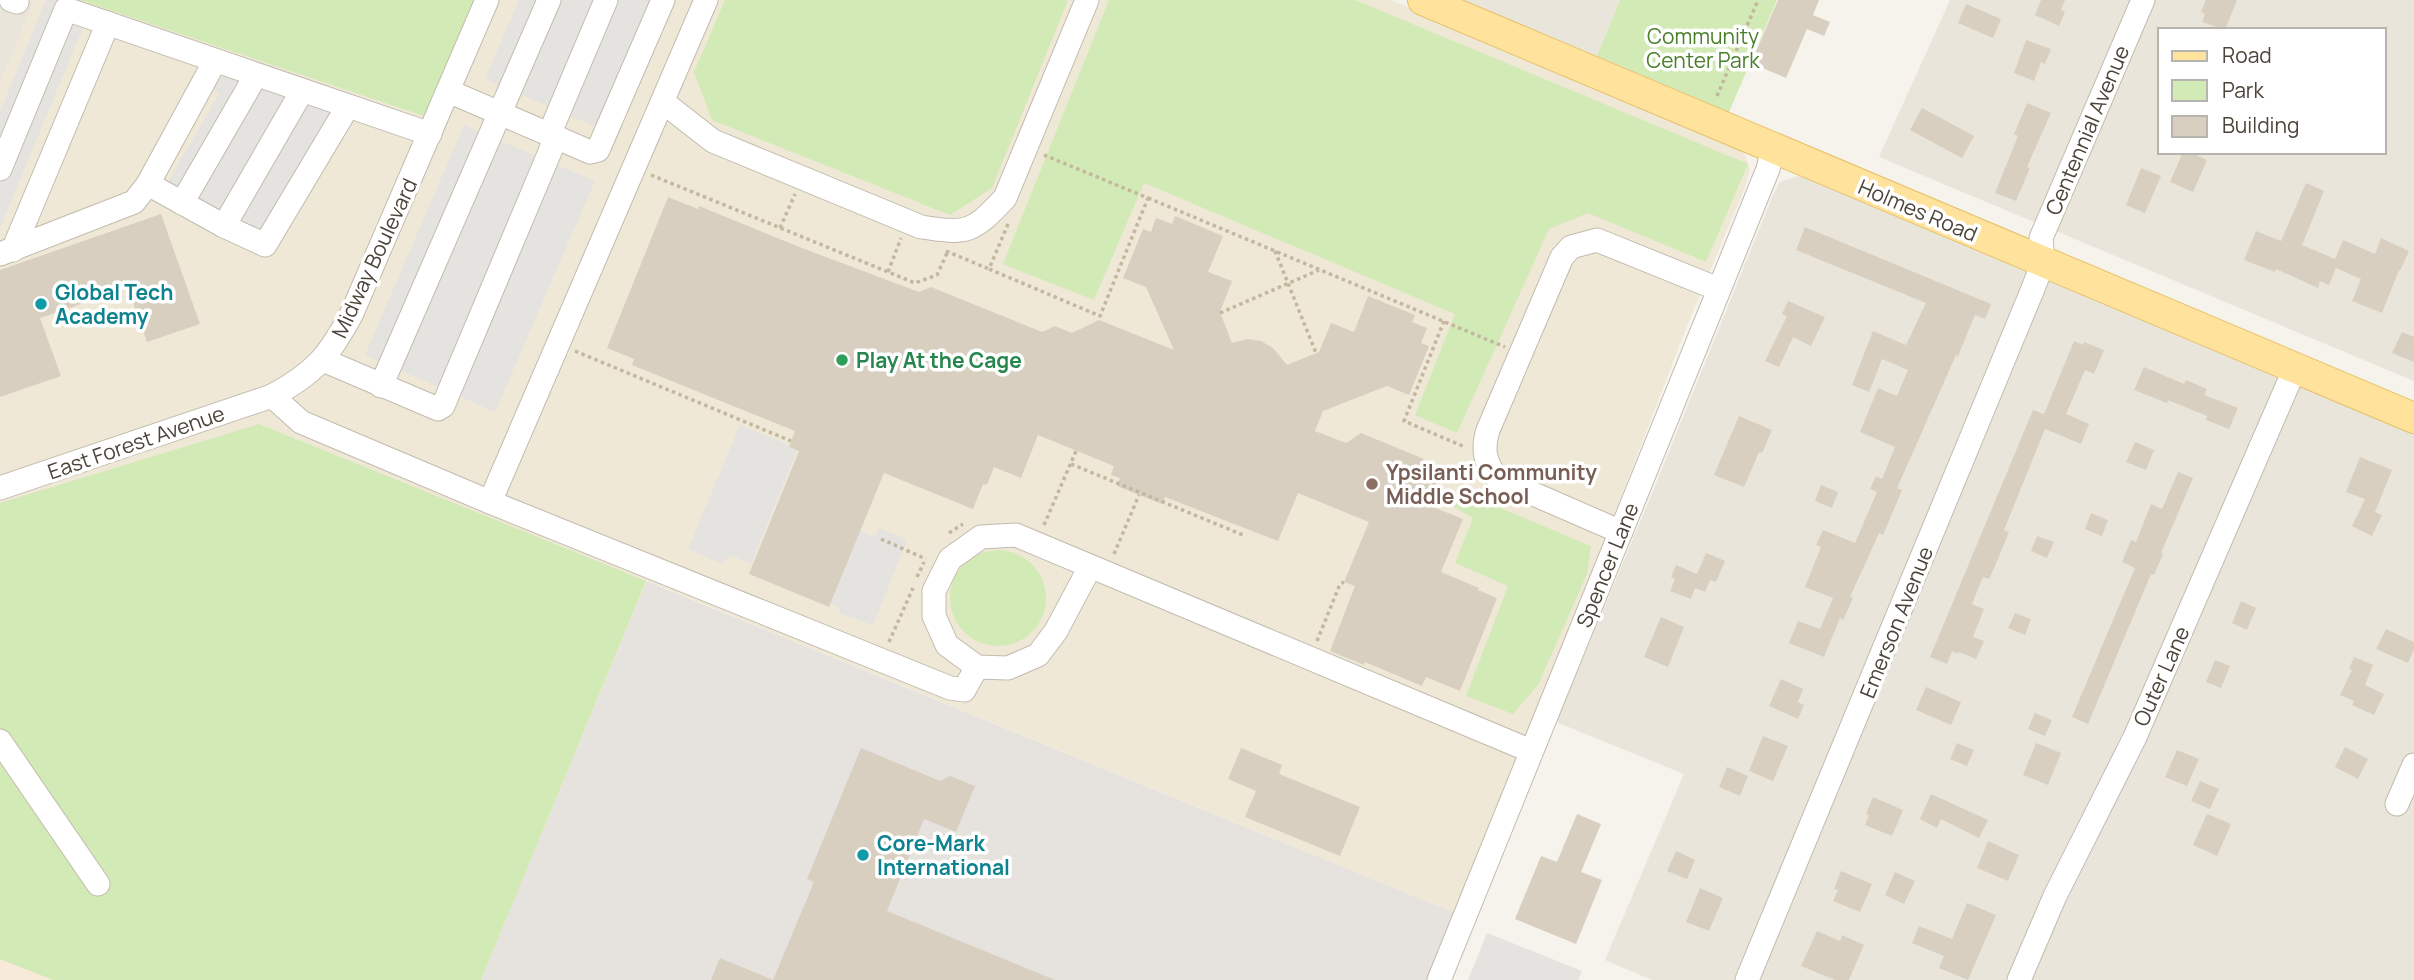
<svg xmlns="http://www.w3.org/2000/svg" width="2414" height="980" font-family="Manrope,sans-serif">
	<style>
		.residential { fill: #eae5da; fill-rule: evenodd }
		.commercial { fill: #f7ead8 }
		.industrial { fill: #e6e2dd }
		.education { fill: #efe8d6 }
		.green { fill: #d2eab5 }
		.parking { fill: #e5e3e0 }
		.building { fill: #d8cfc1 }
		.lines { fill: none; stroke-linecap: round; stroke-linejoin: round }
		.minor-casing { stroke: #c2bbae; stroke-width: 25 }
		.major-casing { stroke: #e6c16a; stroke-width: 32 }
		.path { stroke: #c4b79f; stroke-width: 3.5; stroke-dasharray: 3.5 3.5; stroke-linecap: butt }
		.minor { stroke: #fff; stroke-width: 23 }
		.major { stroke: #ffe39c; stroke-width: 30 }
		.culture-dot { fill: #0f9aa8; stroke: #fff; stroke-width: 2.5 }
		.leisure-dot { fill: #2e9e5b; stroke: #fff; stroke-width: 2.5 }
		.education-dot { fill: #8d6e63; stroke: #fff; stroke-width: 2.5 }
		.labels { text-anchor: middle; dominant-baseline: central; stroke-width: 7; stroke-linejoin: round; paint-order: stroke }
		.park-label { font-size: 21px; fill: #4a7f2a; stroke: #fff }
		.street-label { font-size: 21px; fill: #4b4439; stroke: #fff }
		.culture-label { font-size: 21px; font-weight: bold; fill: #0d838f; stroke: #fff; text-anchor: start }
		.leisure-label { font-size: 21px; font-weight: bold; fill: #27864d; stroke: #fff; text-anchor: start }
		.education-label { font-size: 21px; font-weight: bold; fill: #785e54; stroke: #fff; text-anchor: start }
	</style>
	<rect width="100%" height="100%" fill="#f6f3ec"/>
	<!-- residential -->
	<g class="residential">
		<path d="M0 0H35L0 85Z"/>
		<path d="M1462 0H1620L1597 56Z"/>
		<path d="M1950 0H2414V381L1879 157ZM2160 30H2384V152H2160Z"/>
		<path d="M1798 176 1809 178 2414 432V980H1652L1605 960 1684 774 1556 722 1651 496 1773 195 1780 182Z"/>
	</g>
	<!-- commercial -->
	<path class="commercial" d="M0 959 53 980H0Z"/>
	<!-- industrial -->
	<path class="industrial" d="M646 581 1455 913 1427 980H481Z"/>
	<!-- education -->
	<g class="education">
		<path d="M35 0H478L344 307 322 345 301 367 280 381 0 476V85Z"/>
		<path d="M497 0H1391L1714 136 1737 146 1744 153 1750 169 1746 185 1687 326 1599 554 1579 615 1455 913 647 581 481 980H53L0 959V499L135 456 270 408 339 355 355 331 367 308Z"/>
	</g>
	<!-- green -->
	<g class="green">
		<path d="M80 0H478L427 117Z"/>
		<path d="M725 0H1068L992 188 950 215 712 120 694 72Z"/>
		<path d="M1109 0H1355L1748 164 1706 262 1588 213 1549 229 1457 433 1415 415 1455 314 1144 183 1094 300 1003 264Z"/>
		<path d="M1620 0H1777L1729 112 1597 56Z"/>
		<path d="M259 424 646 581 481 980H53L0 959V503Z"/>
		<path d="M1464 493 1591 546 1587 574 1538 685 1513 714 1466 696 1508 586 1455 563 1473 518 1454 507Z"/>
		<circle cx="998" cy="598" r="48"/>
	</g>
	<!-- parking -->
	<g class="parking">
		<path d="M46 0H63L90 10 0 228V112Z"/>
		<path d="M519 0H672L615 135 485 79Z"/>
		<path d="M214 72 335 111 261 236 165 187 219 94 207 85Z"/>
		<path d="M464 125 499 141 428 309 501 141 595 181 495 412 365 355Z"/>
		<path d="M740 425 789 445 788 447 797 451 751 564 733 556 728 557 722 564 688 549Z"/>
		<path d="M879 528 907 540 873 625 839 613 840 608 830 604 860 531 875 537Z"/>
		<path d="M1487 933 1582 971 1578 980H1468Z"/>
	</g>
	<!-- building -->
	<g class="building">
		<path d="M1778 0H1819L1813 15 1830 22 1824 36 1807 29 1786 78 1751 63Z"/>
		<path d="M2041 0H2065L2061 10 2065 12 2059 26 2035 15Z"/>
		<path d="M2206 0H2237L2225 30 2202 22 2205 14 2201 12Z"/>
		<path d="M1966 4 2001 19 1993 38 1958 23Z"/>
		<path d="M2026 40 2051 49 2045 64 2041 62 2034 81 2014 73Z"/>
		<path d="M2027 103 2051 113 2027 167 2030 168 2016 201 1995 193 2018 136 2014 134Z"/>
		<path d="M1922 108 1974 136 1962 158 1910 130Z"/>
		<path d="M2183 152H2189L2207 160 2193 192 2170 182Z"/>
		<path d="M2141 168 2161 176 2145 213 2126 205Z"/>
		<path d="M2306 183 2324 191 2302 245 2335 259 2343 240 2375 254 2381 238 2409 251 2400 271 2399 270 2382 313 2352 301 2361 279 2336 268 2329 285 2320 281 2318 288 2276 269 2275 272 2244 260 2256 231 2281 241Z"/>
		<path d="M668 197 698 209 699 206 802 248 919 292 931 287 1042 332 1055 326 1072 333 1099 320 1174 350 1146 287 1123 278 1143 229 1151 232 1156 218 1172 224 1175 216 1223 236 1208 272 1232 281 1220 312 1232 343 1248 339 1261 341 1273 348 1287 365 1319 352 1331 323 1354 332 1368 296 1415 315 1412 322 1427 328 1421 343 1429 346 1409 395 1387 386 1323 411 1315 431 1346 443 1361 433 1424 459 1420 470 1429 479 1433 488V507L1463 519 1441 572 1479 588 1478 590 1497 598 1460 691 1426 677 1422 686 1365 662 1364 665 1330 651 1355 586 1344 582 1369 522 1298 493 1278 541 1165 497 1162 504 1117 486 1120 478 1111 475 1114 466 1038 435 1021 478 994 467 987 485 983 484 973 509 884 473 829 607 749 574 799 451 789 447 795 431 632 365 634 359 607 348Z"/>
		<path d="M161 214 200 324 147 342 128 288 40 318 61 376 0 397V270Z"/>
		<path d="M1805 227 1991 304 1985 319 1975 315 1958 356 1956 355 1897 488 1902 490 1883 535 1879 533 1850 597 1853 598 1843 620 1840 618 1824 657 1789 643 1798 621 1820 629 1833 598 1805 587 1821 547 1816 545 1823 530 1855 543 1877 492 1870 489 1876 476 1882 479 1895 447 1860 432 1878 388 1897 396 1908 370 1882 359 1869 392 1852 385 1873 331 1906 345 1926 303 1796 250Z"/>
		<path d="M1788 301 1825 317 1811 346 1793 337 1779 367 1765 361 1787 316 1782 314Z"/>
		<path d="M2402 332 2414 337V362L2392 353Z"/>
		<path d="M2074 341 2083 345 2084 342 2104 350 2094 374 2085 370 2066 414 2089 424 2081 444 2045 429 2004 530 2009 532 1998 559 1989 579 1983 577 1972 604 1984 609 1973 637 1984 641 1976 659 1959 652 1958 654 1952 651 1947 664 1930 657 2033 410 2044 414Z"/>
		<path d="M2144 367 2184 384 2186 380 2207 389 2204 395 2238 408 2229 429 2206 420 2207 416 2168 400 2167 403 2134 390Z"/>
		<path d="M1739 416 1772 430 1762 453 1759 452 1744 487 1714 475Z"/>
		<path d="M2135 442 2154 450 2146 470 2126 462Z"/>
		<path d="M2360 457 2392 470 2375 512 2382 515 2372 536 2352 526 2365 499 2346 492Z"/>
		<path d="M2178 472 2193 478 2161 553 2163 554 2154 575 2151 574 2088 724 2072 717 2135 568 2122 562 2131 540 2136 542 2151 504 2162 509Z"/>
		<path d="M1821 485 1838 492 1832 508 1815 501Z"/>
		<path d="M2091 513 2108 520 2102 536 2085 529Z"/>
		<path d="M2037 536 2054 542 2047 558 2031 551Z"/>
		<path d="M1706 553 1725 561 1716 582 1710 580 1705 592 1695 588 1691 599 1670 591 1675 579 1671 577 1676 565 1697 574Z"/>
		<path d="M2241 601 2256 608 2247 630 2232 623Z"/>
		<path d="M2015 613 2031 619 2025 635 2008 628Z"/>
		<path d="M1661 617 1684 627 1668 667 1644 657Z"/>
		<path d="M2386 629 2414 642V650L2408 663 2376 649Z"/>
		<path d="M2354 657 2373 665 2365 685 2384 694 2374 715 2352 705 2354 701 2340 695 2352 670 2349 669Z"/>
		<path d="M2215 660 2230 666 2221 688 2206 682Z"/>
		<path d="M1781 679 1803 689 1798 702 1804 705 1798 719 1769 706Z"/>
		<path d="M1926 687 1961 702 1951 725 1916 710Z"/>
		<path d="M2035 713 2052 720 2045 736 2028 729Z"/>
		<path d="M1763 736 1788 746 1773 781 1749 771Z"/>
		<path d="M1957 743 1974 750 1967 766 1950 759Z"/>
		<path d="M2036 743 2061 753 2048 785 2023 775Z"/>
		<path d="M2345 747 2368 759 2358 779 2335 767Z"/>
		<path d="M861 748 940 781 950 776 975 786 956 832 924 819 887 911 1055 980H773L814 882 807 879Z"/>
		<path d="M1241 748 1282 765 1279 774 1360 807 1340 856 1245 817 1256 791 1228 779Z"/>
		<path d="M2177 750 2199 759 2187 786 2165 777Z"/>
		<path d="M1727 767 1748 776 1740 796 1719 787Z"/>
		<path d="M2200 781 2219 789 2210 809 2191 801Z"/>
		<path d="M1931 794 1988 820 1979 838 1941 819 1937 828 1920 819Z"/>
		<path d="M1873 797 1903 810 1892 836 1865 825 1869 815 1866 814Z"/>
		<path d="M1577 814 1601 824 1581 872 1602 880 1576 944 1515 919 1541 856 1557 862Z"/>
		<path d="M2207 814 2231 824 2217 856 2193 845Z"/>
		<path d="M1988 841 2019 855 2008 881 1977 868Z"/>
		<path d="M1676 851 1695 860 1687 879 1667 871Z"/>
		<path d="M1841 871 1872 884 1860 912 1833 901 1838 890 1834 889Z"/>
		<path d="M1895 872 1915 881 1904 904 1885 895Z"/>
		<path d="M1700 888 1723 898 1709 931 1686 922Z"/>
		<path d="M1967 903 1996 915 1968 980 1939 968 1944 956 1912 943 1919 926 1952 939Z"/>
		<path d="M1817 931 1840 941 1842 935 1864 945 1849 980H1835L1801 966Z"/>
		<path d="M720 958 773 980H711Z"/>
	</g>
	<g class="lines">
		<defs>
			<g id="minor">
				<path d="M11 0 17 2"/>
				<path d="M448 91 560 139"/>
				<path d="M663 102 713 141 921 227C968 234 972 233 1005 198L1087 0"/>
				<path d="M549 135 606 0"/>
				<path d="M0 169 66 9 430 134"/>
				<path d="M148 184 224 226 265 245 348 106"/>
				<path d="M182 203 256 75"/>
				<path d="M224 226 302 91"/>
				<path d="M13 250 108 23"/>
				<path d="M0 254 134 202 148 184 215 61"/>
				<path d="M323 360 438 409 443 406 554 142 560 139 590 152 598 150 663 0"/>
				<path d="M381 386 549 0"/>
				<path d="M272 396 301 422 490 502 950 688 964 690 977 667"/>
				<path d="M0 488 272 396C315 373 329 356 352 313L487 0"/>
				<path d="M490 502 706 0"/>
				<path d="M1621 532 1497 478C1485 463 1482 449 1488 430L1562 257 1571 247 1597 240 1718 289"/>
				<path d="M1090 567 1056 631 1038 655 1008 668 977 667 947 645 934 616V591L950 559 981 537 1016 535 1531 751"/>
				<path d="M0 741 98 884"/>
				<path d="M2397 804 2414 765"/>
				<path d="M1439 980 1768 169 1773 148"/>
				<path d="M1747 980 2032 291 2043 263 2041 238 2143 0"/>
				<path d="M2019 980 2055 896 2135 737 2295 368"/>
			</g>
			<path id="major" d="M1423 0 2414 418"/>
		</defs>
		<!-- minor casing -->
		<use href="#minor" class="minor-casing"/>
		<!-- major casing -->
		<use href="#major" class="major-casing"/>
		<!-- path -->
		<g class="path">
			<path d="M1717 96 1758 0"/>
			<path d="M651 175 915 283 937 275 948 251"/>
			<path d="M1148 198 1505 347"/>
			<path d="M1008 224 989 269 1100 316 1148 198 1044 155"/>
			<path d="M780 228 795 194"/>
			<path d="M946 251 989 269"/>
			<path d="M1275 251 1316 353"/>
			<path d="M888 272 901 238"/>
			<path d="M1220 313 1319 270"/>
			<path d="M1444 321 1404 421 1465 447"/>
			<path d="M575 351 791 441"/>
			<path d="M1071 464 1243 535"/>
			<path d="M1432 484 1467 463"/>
			<path d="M1044 525 1076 451"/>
			<path d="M949 533 963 524"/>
			<path d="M881 539 926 559"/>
			<path d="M1114 554 1139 495"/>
			<path d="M917 577 924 562"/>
			<path d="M1317 641 1340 584 1344 582"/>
			<path d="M889 642 913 588"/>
		</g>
		<!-- minor -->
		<use href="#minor" class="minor"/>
		<!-- major -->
		<use href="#major" class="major"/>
	</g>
	<!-- markers -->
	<g class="culture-dot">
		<circle cx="41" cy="304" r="7"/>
		<circle cx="863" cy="855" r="7"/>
	</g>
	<circle class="leisure-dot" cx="842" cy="360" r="7"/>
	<circle class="education-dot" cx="1372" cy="484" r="7"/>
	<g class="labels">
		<!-- park labels -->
		<g class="park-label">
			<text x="1703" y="36">Community<tspan x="1703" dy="24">Center Park</tspan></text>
		</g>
		<!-- street labels -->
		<g class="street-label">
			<text transform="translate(2087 130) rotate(-67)">Centennial Avenue</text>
			<text transform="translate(1918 210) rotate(23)">Holmes Road</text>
			<text transform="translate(374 258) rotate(-65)">Midway Boulevard</text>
			<text transform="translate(136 442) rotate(-19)">East Forest Avenue</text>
			<text transform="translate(1607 565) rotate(-68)">Spencer Lane</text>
			<text transform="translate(1896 622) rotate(-68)">Emerson Avenue</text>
			<text transform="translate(2161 676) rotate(-66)">Outer Lane</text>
		</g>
		<!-- culture labels -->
		<g class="culture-label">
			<text x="55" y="292">Global Tech<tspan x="55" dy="24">Academy</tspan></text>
			<text x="877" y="843">Core-Mark<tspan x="877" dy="24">International</tspan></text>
		</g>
		<!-- leisure labels -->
		<g class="leisure-label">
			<text x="856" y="360">Play At the Cage</text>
		</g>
		<!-- education labels -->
		<g class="education-label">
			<text x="1386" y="472">Ypsilanti Community<tspan x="1386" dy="24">Middle School</tspan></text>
		</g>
	</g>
	<!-- legend -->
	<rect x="2158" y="28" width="228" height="126" fill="#ffffff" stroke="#b7b4b0" stroke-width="2"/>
	<rect x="2172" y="51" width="35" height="10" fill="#ffe39c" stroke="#b7b4b0" stroke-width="2"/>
	<text x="2222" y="63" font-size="21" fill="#4b4439">Road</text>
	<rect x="2172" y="80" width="35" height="21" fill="#d2eab5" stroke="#b7b4b0" stroke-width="2"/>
	<text x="2222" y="98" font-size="21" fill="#4b4439">Park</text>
	<rect x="2172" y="116" width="35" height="21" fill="#d8cfc1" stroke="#b7b4b0" stroke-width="2"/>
	<text x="2222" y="133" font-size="21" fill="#4b4439">Building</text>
</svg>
